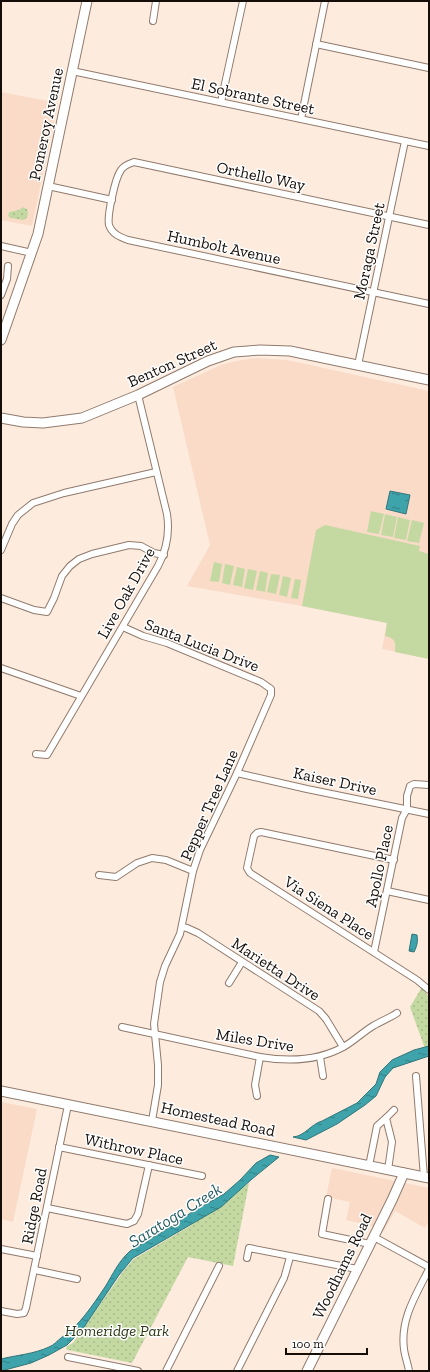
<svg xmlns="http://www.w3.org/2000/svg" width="430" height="1372" font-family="'Zilla Slab',serif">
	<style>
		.built { fill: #f9dbc7 }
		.grass { fill: #c4d9a2 }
		.park { fill: url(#park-dots) }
		.water { fill: url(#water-ripples); stroke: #32767a }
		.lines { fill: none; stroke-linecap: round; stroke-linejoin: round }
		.street-casing { stroke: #907b6d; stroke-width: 8 }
		.secondary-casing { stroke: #907b6d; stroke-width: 11 }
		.street { stroke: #fff; stroke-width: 6 }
		.secondary { stroke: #fff; stroke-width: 9 }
		.labels { text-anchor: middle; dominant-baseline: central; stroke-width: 3; stroke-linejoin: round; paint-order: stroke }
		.street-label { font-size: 16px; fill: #150d08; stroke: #fff }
		.park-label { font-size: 16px; font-style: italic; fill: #2d3815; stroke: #fff }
		.water-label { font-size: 17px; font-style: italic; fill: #255c61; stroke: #fff }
	</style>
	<defs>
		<pattern id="park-dots" width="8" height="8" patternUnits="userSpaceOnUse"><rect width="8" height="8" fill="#c4d9a2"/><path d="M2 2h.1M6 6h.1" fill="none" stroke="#a8b98a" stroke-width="1.8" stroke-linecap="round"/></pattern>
		<pattern id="water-ripples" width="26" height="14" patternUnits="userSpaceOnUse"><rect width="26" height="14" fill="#3ea3ab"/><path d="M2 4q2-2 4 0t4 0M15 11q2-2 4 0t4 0" fill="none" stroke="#338389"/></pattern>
	</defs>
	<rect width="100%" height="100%" fill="#fdebde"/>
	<!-- built -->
	<g class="built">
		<path d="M1 92 58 103 32 226 1 220Z"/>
		<path d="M255 358 287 360 429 391V659L382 649 387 623 302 606 187 586 210 545 173 387 221 365 236 361Z"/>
		<path d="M1 1102 37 1109 13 1222 1 1219Z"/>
		<path d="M332 1168 429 1188V1221L425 1228 395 1211 384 1231 377 1229 372 1226 346 1220 350 1202 326 1197Z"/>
	</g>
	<!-- grass -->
	<g class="grass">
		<path d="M371 511 384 514 379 534 367 532Z"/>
		<path d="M385 514 397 517 393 537 381 535Z"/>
		<path d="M398 517 410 520 406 540 394 538Z"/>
		<path d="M412 520 424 523 419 543 407 541Z"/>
		<path d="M325 525 420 546 419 551 429 554V659L395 652C396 642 395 638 385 636L387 623 302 606 316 530Z"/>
		<path d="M214 562 222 564 219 582 210 581Z"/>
		<path d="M225 564 234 566 230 585 222 583Z"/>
		<path d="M237 567 245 569 242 587 233 585Z"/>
		<path d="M248 569 257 571 253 590 244 588Z"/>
		<path d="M260 571 268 573 265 592 256 590Z"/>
		<path d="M271 574 280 575 276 594 267 592Z"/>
		<path d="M283 576 291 578 287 597 279 595Z"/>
		<path d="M295 579 301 580 298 599 291 598Z"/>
	</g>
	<!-- park -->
	<g class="park">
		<path d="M23 207 27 209C29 214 28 218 23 220L11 218 8 216 9 212 19 210Z"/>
		<path d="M422 987 427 995H429V1057H428L410 1007Z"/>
		<path d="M249 1183 233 1266 188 1257 132 1363 68 1350 66 1349 67 1346 73 1343 125 1269 134 1259 190 1226Z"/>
	</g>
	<!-- water -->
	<g class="water">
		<path d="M390 491 410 495 406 514 386 509Z"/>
		<path d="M412 934 417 935C418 942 417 946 414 952L409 951Z"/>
		<path d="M429 1046V1056L393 1068 385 1077 376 1096 365 1105 337 1124 310 1138 306 1140 293 1137C305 1136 311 1124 322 1121L357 1103 376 1084 380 1072 392 1060 414 1050Z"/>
		<path d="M270 1155 279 1157 252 1179 221 1207 133 1258 119 1275 82 1330 67 1345 49 1355 31 1363 1 1371V1359C17 1355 34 1354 49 1347 54 1345 57 1341 61 1338 80 1325 92 1306 105 1287 113 1274 118 1262 130 1251L172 1226 192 1212 224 1194 240 1180 256 1163Z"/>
	</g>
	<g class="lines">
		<defs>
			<g id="street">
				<path d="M153 21 156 1"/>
				<path d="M316 44 429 68"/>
				<path d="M72 71 429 146"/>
				<path d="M221 102 243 1"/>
				<path d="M301 119 325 1"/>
				<path d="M48 186 112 200"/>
				<path d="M429 225 134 162C129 164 124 165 121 170 115 178 107 216 109 225 112 234 120 237 128 240L429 304"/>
				<path d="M1 246 32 253"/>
				<path d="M1 295 7 279 8 266"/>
				<path d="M358 365 405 141"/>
				<path d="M1 550 12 524 18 515 33 503 64 493 156 472"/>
				<path d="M1 598 34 610 47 612 54 598 62 576 70 566 79 559 92 554 129 545 141 546 154 553 164 555"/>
				<path d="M123 627 143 636 167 643 261 682 271 689V695L237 773 200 850 193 871 180 934 165 966 160 982 154 1024 158 1065V1085L152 1121"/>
				<path d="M1 668 81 696"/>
				<path d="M36 754 47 755 158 566C167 549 170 533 167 514L138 395"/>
				<path d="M237 773 307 789 429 814"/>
				<path d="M407 809V796L410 786 414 784 429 785"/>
				<path d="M394 860 261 832 257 833 254 836 247 868 250 873 417 980 429 990"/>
				<path d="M99 875 116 877 137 863 152 858 166 860 193 871"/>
				<path d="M387 891 429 900"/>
				<path d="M182 927 187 928 198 933 319 1011 326 1019 343 1047"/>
				<path d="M374 952 402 818 407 809"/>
				<path d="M229 983 242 962"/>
				<path d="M122 1027 260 1057C290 1062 319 1061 345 1046 355 1040 363 1032 373 1026 381 1021 390 1018 397 1013"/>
				<path d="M320 1057 323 1076"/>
				<path d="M416 1076 424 1177"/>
				<path d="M257 1096 255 1085 260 1057"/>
				<path d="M386 1118 394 1110"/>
				<path d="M59 1147 202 1176"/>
				<path d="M369 1166 377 1126 386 1118 392 1142 388 1170"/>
				<path d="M328 1199 322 1234 370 1244"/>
				<path d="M47 1208 127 1224 134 1221 138 1214 149 1165"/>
				<path d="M374 1237 429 1267"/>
				<path d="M1 1249 37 1256"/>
				<path d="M247 1258 249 1248 357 1269"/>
				<path d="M35 1270 77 1279"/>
				<path d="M285 1275 290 1257"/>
				<path d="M1 1311 17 1314 24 1313 26 1308 68 1105"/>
				<path d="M68 1357 138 1371"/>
				<path d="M166 1371 219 1266"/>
				<path d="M237 1371 284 1278"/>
				<path d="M409 1371C408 1364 405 1357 404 1349 400 1319 416 1295 429 1269"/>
			</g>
			<g id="secondary">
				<path d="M1 340 38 234 87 1"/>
				<path d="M1 418 23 422 43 423 82 418 138 395 208 361 234 352 248 351 260 350 290 351 429 380"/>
				<path d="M1 1091 429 1178"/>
				<path d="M307 1371 392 1200 404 1173"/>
			</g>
		</defs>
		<!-- street casing -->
		<use href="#street" class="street-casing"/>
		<!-- secondary casing -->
		<use href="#secondary" class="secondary-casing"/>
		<!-- street -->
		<use href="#street" class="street"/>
		<!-- secondary -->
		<use href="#secondary" class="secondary"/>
	</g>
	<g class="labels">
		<!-- street labels -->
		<g class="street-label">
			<text transform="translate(253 96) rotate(12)">El Sobrante Street</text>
			<text transform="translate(46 124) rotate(-78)">Pomeroy Avenue</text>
			<text transform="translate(261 176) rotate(12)">Orthello Way</text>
			<text transform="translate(224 247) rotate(12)">Humbolt Avenue</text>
			<text transform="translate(369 251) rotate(-78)">Moraga Street</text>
			<text transform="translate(172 363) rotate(-24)">Benton Street</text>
			<text transform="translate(126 593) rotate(-61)">Live Oak Drive</text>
			<text transform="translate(202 645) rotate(21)">Santa Lucia Drive</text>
			<text transform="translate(335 781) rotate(12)">Kaiser Drive</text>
			<text transform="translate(209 805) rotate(-66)">Pepper Tree Lane</text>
			<text transform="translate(379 866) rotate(-78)">Apollo Place</text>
			<text transform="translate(329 908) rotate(33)">Via Siena Place</text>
			<text transform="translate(276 969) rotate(33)">Marietta Drive</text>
			<text transform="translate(255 1040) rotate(9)">Miles Drive</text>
			<text transform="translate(218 1119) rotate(12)">Homestead Road</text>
			<text transform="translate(134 1149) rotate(12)">Withrow Place</text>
			<text transform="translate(34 1206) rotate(-79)">Ridge Road</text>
			<text transform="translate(342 1266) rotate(-64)">Woodhams Road</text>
		</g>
		<!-- park labels -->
		<g class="park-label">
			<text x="117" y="1330">Homeridge Park</text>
		</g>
		<!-- water labels -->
		<g class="water-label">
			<text transform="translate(175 1215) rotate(-32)">Saratoga Creek</text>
		</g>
	</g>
	<!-- border -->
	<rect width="430" height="1372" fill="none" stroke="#150d08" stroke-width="4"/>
	<!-- scale -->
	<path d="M286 1348v6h81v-6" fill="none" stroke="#150d08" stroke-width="2"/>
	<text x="292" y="1348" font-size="12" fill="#150d08" stroke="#ffffff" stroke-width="3" paint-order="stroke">100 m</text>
</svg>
